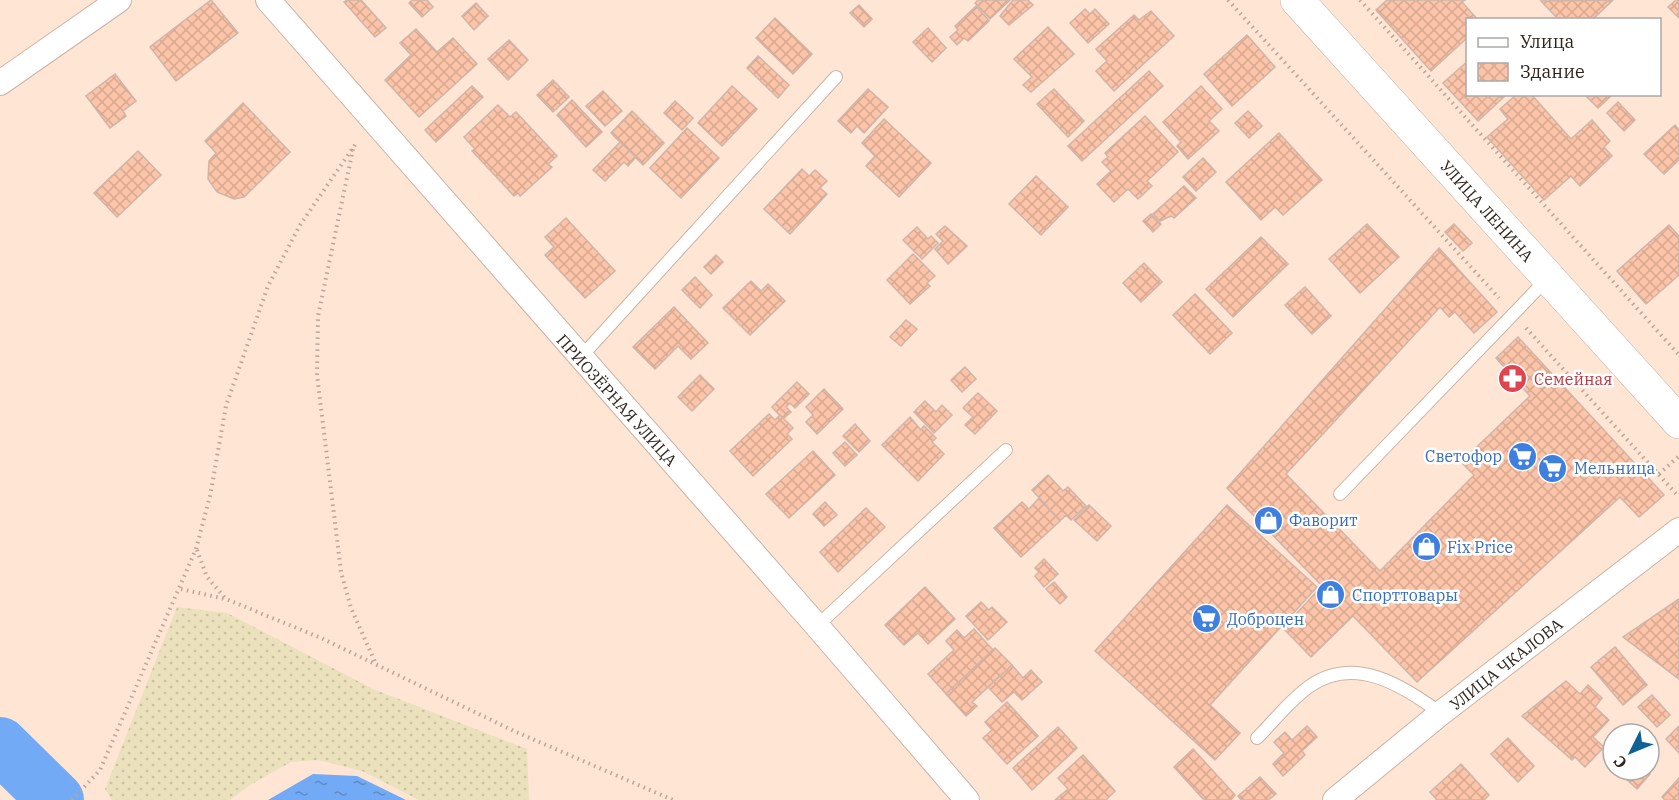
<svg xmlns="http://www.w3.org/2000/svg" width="1679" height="800" font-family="'IBM Plex Serif',serif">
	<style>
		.sand { fill: url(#sand-dots) }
		.water { fill: url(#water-ripples) }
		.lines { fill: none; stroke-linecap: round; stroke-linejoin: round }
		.river { stroke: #72aaf5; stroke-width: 56 }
		.building { fill: url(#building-cross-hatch); stroke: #d0b5a8; stroke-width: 1.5 }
		.service-casing { stroke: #ccb3a3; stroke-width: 14 }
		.minor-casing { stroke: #ccb3a3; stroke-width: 26 }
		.secondary-casing { stroke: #ccb3a3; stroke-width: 34 }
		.path { stroke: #baa598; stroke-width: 4; stroke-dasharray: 1.5 4.5; stroke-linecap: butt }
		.service { stroke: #fff; stroke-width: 12 }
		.minor { stroke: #fff; stroke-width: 24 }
		.secondary { stroke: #fff; stroke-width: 33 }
		.labels { text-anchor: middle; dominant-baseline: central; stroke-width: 5; stroke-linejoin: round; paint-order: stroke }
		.street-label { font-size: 16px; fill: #2f251f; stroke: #fff }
		.health-label { font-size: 16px; fill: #be3a42; stroke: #fff; text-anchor: start }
		.shop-label { font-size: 16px; fill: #366cbe; stroke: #fff; text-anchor: start }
	</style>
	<defs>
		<pattern id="sand-dots" width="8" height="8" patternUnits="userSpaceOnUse" patternTransform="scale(1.5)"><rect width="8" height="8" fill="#ebe1bc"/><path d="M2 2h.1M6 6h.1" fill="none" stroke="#cac1a1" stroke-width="1.8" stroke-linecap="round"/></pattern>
		<pattern id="water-ripples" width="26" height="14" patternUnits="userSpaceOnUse" patternTransform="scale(1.5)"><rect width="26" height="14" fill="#72aaf5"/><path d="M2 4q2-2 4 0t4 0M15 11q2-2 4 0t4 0" fill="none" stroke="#5e8ac6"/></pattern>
		<pattern id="building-cross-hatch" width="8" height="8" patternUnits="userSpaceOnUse" patternTransform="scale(1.5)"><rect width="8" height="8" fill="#fcc4a8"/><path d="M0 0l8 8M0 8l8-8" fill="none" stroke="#d8a890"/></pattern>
	</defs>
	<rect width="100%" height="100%" fill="#ffe5d4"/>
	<!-- sand -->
	<path class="sand" d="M177 607 227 613 373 689 527 749 529 800H419L362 771 318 760 291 762 250 785 230 800H112L105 789Z"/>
	<!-- water -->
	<path class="water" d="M313 774 357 776 406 800H268Z"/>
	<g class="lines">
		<!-- river -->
		<path class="river" d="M0 745 56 800"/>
	</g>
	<!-- building -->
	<g class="building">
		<path d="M211 0 238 33 176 81 150 47Z"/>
		<path d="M347 0H361L386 28 375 37 344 2Z"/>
		<path d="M412 0H427L433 7 422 17 409 3Z"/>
		<path d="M978 0H1010L990 19 975 3Z"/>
		<path d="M1013 0H1028L1033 5 1009 25 1000 16Z"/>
		<path d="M1387 0H1465L1462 2 1478 20H1468V37L1431 71 1376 10Z"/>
		<path d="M1613 0 1592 20H1559L1541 1Z"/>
		<path d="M1676 0H1679V18L1668 7Z"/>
		<path d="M476 3 488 16 474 30 462 16Z"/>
		<path d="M859 5 872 19 864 27 850 13Z"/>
		<path d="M976 6 989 21 968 41 964 38 957 45 950 37 958 30 955 26Z"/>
		<path d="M1085 9 1090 14 1095 9 1109 24 1088 43 1070 23Z"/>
		<path d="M1151 11 1174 36 1114 91 1096 71 1107 61 1096 49 1134 15 1139 20Z"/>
		<path d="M775 18 812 54 793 74 756 38Z"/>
		<path d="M1048 27 1074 54 1031 92 1023 85 1032 77 1014 59Z"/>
		<path d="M928 28 946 48 932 62 913 42Z"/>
		<path d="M416 29 437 52 453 38 477 64 419 117 385 80 411 55 400 43Z"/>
		<path d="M1247 35 1275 67 1232 106 1204 74Z"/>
		<path d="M509 40 528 60 508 80 488 59Z"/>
		<path d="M758 56 789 85 778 98 747 68Z"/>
		<path d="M1468 61V94L1505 96 1478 121 1443 83Z"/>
		<path d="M1149 71 1163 86 1082 161 1068 146Z"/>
		<path d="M115 74 136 101 123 111 126 116 110 128 86 96Z"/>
		<path d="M553 80 569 97 553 112 537 95Z"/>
		<path d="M472 86 483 97 436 142 425 130Z"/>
		<path d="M732 86 757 109 722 146 698 123Z"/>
		<path d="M1201 86 1222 109 1209 121 1219 131 1188 159 1177 146 1181 142 1163 122Z"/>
		<path d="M868 89 888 107 864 133 857 126 851 133 838 121Z"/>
		<path d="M1054 89 1084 121 1068 137 1037 104Z"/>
		<path d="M603 91 622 111 605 126 586 106Z"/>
		<path d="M1517 94H1531L1571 139 1592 120 1610 141 1604 147 1612 156 1580 186 1571 176 1544 200 1487 137 1508 119 1500 109Z"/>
		<path d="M1584 94H1610L1611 96 1598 108Z"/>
		<path d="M572 100 602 132 586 147 557 115Z"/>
		<path d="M675 101 693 118 682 130 664 113Z"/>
		<path d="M1618 102 1635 120 1624 131 1607 113Z"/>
		<path d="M243 103 290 152 244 197 234 199 217 192 208 179 209 161 216 153 205 141Z"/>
		<path d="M498 105 510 117 516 112 557 156 548 164 552 167 520 196 518 193 514 196 472 151 475 149 464 137Z"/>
		<path d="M632 111 664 143 643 165 611 133Z"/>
		<path d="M1248 111 1262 126 1249 138 1235 123Z"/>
		<path d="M1145 116 1178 152 1147 181 1152 186 1138 199 1128 189 1114 202 1097 184 1111 171 1102 162 1108 157 1105 153Z"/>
		<path d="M884 119 931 163 899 197 866 166 875 156 862 143Z"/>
		<path d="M1675 125 1679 130V160L1664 174 1644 154Z"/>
		<path d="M687 128 719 158 681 198 650 168Z"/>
		<path d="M1279 133 1322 180 1283 215 1275 207 1261 220 1226 182Z"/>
		<path d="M620 142 636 157 628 166 624 162 605 181 593 170Z"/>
		<path d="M138 151 161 175 117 217 94 193Z"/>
		<path d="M1203 158 1216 172 1196 191 1183 177Z"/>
		<path d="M802 169 809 176 815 170 827 181 820 188 827 194 790 234 764 209Z"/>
		<path d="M1036 176 1068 207 1041 235 1009 204Z"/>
		<path d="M1184 186 1196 198 1174 218 1171 216 1160 221 1153 214Z"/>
		<path d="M1151 214 1161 224 1153 232 1143 221Z"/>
		<path d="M566 218 615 271 585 298 545 255 554 247 545 237Z"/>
		<path d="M1367 224 1399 257 1360 293 1329 259Z"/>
		<path d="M1454 224 1472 243 1463 251 1445 232Z"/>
		<path d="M1669 225 1679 236V275L1646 304 1617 271Z"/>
		<path d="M945 226 967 246 948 264 935 249 943 241 936 234Z"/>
		<path d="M917 227 928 239 931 236 938 243 922 259 903 240Z"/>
		<path d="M1261 237 1288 264 1233 317 1206 289Z"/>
		<path d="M1439 248 1497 312 1474 333 1455 312 1449 317 1440 307 1286 474 1380 571 1474 475 1461 462 1530 396 1496 358 1518 337 1664 495 1639 517 1620 497 1417 682 1353 616 1311 657 1283 628 1322 586 1227 488Z"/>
		<path d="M913 254 935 276 927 283 930 286 910 304 887 280Z"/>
		<path d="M716 255 723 262 711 274 704 267Z"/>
		<path d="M1144 263 1162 282 1141 302 1123 283Z"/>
		<path d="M695 277 712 295 700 308 682 290Z"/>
		<path d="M751 281 761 291 768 284 785 301 750 335 723 308Z"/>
		<path d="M1305 287 1331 316 1312 334 1285 305Z"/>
		<path d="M1195 294 1232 333 1210 354 1173 315Z"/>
		<path d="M674 307 708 343 691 359 678 346 655 369 633 347Z"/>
		<path d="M906 320 917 329 901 346 890 337Z"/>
		<path d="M965 367 976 379 962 392 951 380Z"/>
		<path d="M700 375 714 389 692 411 678 397Z"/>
		<path d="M797 382 809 394 795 408 790 403 786 407 791 412 783 419 772 407Z"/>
		<path d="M824 389 843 409 817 434 806 422 813 415 806 407Z"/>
		<path d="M978 393 997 411 975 434 965 425 973 417 963 408Z"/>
		<path d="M925 401 936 412 942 405 952 415 934 433 914 412Z"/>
		<path d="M769 414 775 420 780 415 793 428 787 434 792 439 753 476 730 451Z"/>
		<path d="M910 417 921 430 924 426 936 438 932 442 944 454 918 481 882 445Z"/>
		<path d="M855 424 870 441 859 452 843 436Z"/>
		<path d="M845 442 857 455 845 466 833 453Z"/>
		<path d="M813 451 835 475 789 518 766 494Z"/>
		<path d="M1048 475 1063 491 1068 487 1086 506 1071 520 1066 515 1060 521 1032 490Z"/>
		<path d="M1039 498 1060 521 1021 557 994 528 1022 502 1029 509Z"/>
		<path d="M825 502 837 515 824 526 813 514Z"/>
		<path d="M1089 505 1111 526 1097 541 1074 520Z"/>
		<path d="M1227 505 1317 587 1210 705 1240 733 1215 760 1095 651Z"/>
		<path d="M866 508 885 527 838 572 820 552Z"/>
		<path d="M1044 559 1058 574 1044 587 1035 576 1039 572 1035 568Z"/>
		<path d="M1054 582 1067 597 1060 604 1046 589Z"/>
		<path d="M925 587 955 619 928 644 918 633 904 645 885 625Z"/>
		<path d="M1679 599V679L1623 637Z"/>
		<path d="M981 602 989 610 992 607 1007 622 988 640 966 616Z"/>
		<path d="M974 629 993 650 946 694 928 674 954 650 946 641 957 630 964 638Z"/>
		<path d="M1615 647 1647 685 1623 705 1591 667Z"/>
		<path d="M995 648 1012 665 972 702 977 706 966 716 946 694Z"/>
		<path d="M1012 665 1023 678 1031 670 1042 682 1022 700 1014 692 1002 702 988 687Z"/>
		<path d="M1566 681 1580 694 1588 685 1602 698 1595 707 1609 720 1593 737 1604 747 1585 767 1575 757 1572 760 1522 716Z"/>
		<path d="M1652 695 1670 715 1657 727 1638 707Z"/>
		<path d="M1007 702 1038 736 1007 764 983 738 992 730 985 722Z"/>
		<path d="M1307 726 1317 737 1302 751 1305 755 1283 776 1273 764 1284 753 1274 742 1285 732 1292 740Z"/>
		<path d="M1679 726V753L1666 739Z"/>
		<path d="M1058 727 1077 748 1032 790 1013 768Z"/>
		<path d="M1508 738 1534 766 1518 782 1491 754Z"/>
		<path d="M1193 749 1235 795 1231 800H1204L1174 767Z"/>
		<path d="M1083 755 1115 791 1106 800H1055L1068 789 1058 778Z"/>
		<path d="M1461 764 1489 795 1484 800H1437L1430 792Z"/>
		<path d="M1633 770H1646L1650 774 1637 789 1625 778Z"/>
		<path d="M1260 777 1276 794 1268 800H1241L1238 796Z"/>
		<path d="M1679 778V800H1665L1662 797Z"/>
	</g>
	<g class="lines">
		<defs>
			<g id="service">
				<path d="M580 358 836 77"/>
				<path d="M1340 494 1547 279"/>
				<path d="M817 626 1006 450"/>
				<path d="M1257 738C1274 721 1291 699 1310 686 1356 654 1403 687 1441 713"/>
			</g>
			<g id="minor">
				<path d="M268 0 817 626 967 800"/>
				<path d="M0 83 119 0"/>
				<path d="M1335 800 1441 713 1679 530"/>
			</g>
			<path id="secondary" d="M1297 0 1679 422"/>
		</defs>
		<!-- service casing -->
		<use href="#service" class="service-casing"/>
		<!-- minor casing -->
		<use href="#minor" class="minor-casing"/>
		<!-- secondary casing -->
		<use href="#secondary" class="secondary-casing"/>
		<!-- path -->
		<g class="path">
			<path d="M1228 0 1499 298"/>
			<path d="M1360 0 1679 355"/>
			<path d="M353 149 318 316 317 375 341 572 351 608 376 664"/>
			<path d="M1526 328 1679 497"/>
			<path d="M1659 474 1679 456"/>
			<path d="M197 550 207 577 226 599 321 638 514 731 673 800"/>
			<path d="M181 589 225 599"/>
			<path d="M72 800 100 770 196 549 210 496 226 406 268 286 300 225 357 142"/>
		</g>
		<!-- service -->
		<use href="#service" class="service"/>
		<!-- minor -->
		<use href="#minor" class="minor"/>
		<!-- secondary -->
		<use href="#secondary" class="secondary"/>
	</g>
	<!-- icons -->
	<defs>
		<symbol id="pharmacy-disc" viewBox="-11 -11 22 22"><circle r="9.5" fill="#e0444e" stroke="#fff"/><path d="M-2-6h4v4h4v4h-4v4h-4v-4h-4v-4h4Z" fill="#fff"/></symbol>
		<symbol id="supermarket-disc" viewBox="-11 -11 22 22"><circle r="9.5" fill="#3f7fe0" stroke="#fff"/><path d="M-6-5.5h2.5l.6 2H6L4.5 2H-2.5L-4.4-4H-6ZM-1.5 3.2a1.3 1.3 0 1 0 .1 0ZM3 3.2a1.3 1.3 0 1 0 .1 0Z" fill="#fff"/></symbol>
		<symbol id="shop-disc" viewBox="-11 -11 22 22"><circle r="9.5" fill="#3f7fe0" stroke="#fff"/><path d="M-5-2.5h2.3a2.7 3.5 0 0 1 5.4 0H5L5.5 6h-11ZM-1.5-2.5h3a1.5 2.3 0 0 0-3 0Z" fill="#fff"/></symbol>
	</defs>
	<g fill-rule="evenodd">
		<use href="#pharmacy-disc" x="1496" y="362" width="33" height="33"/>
		<use href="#supermarket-disc" x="1506" y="440" width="33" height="33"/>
		<use href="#supermarket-disc" x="1536" y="452" width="33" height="33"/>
		<use href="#shop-disc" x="1252" y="504" width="33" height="33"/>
		<use href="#shop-disc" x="1410" y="530" width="33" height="33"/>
		<use href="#shop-disc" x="1314" y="578" width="33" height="33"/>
		<use href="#supermarket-disc" x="1190" y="602" width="33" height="33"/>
	</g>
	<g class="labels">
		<!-- street labels -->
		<g class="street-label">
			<text transform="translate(1487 211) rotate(48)">УЛИЦА ЛЕНИНА</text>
			<text transform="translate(617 400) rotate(48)">ПРИОЗЁРНАЯ УЛИЦА</text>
			<text transform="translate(1506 664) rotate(-38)">УЛИЦА ЧКАЛОВА</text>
		</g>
		<!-- health labels -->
		<g class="health-label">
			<text x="1534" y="379">Семейная</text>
		</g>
		<!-- shop labels -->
		<g class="shop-label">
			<text x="1502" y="456" text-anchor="end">Светофор</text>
			<text x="1574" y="468">Мельница</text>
			<text x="1289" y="520">Фаворит</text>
			<text x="1447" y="547">Fix Price</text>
			<text x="1352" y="595">Спорттовары</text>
			<text x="1227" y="619">Доброцен</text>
		</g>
	</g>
	<!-- legend -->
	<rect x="1466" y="18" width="195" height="78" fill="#ffffff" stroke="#aca8a5" stroke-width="1.5"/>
	<rect x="1478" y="38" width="30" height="9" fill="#ffffff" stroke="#aca8a5" stroke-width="1.5"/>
	<text x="1520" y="48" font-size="18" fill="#2f251f">Улица</text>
	<rect x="1478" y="63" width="30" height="18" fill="url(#building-cross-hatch)" stroke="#aca8a5" stroke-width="1.5"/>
	<text x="1520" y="78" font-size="18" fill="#2f251f">Здание</text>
	<!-- north arrow -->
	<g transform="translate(1631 752) rotate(227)"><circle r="28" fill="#ffffff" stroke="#aca8a5" stroke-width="1.5"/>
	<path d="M0-4.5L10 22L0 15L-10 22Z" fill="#106294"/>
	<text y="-9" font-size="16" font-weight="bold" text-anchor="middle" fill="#2f251f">С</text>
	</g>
</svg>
